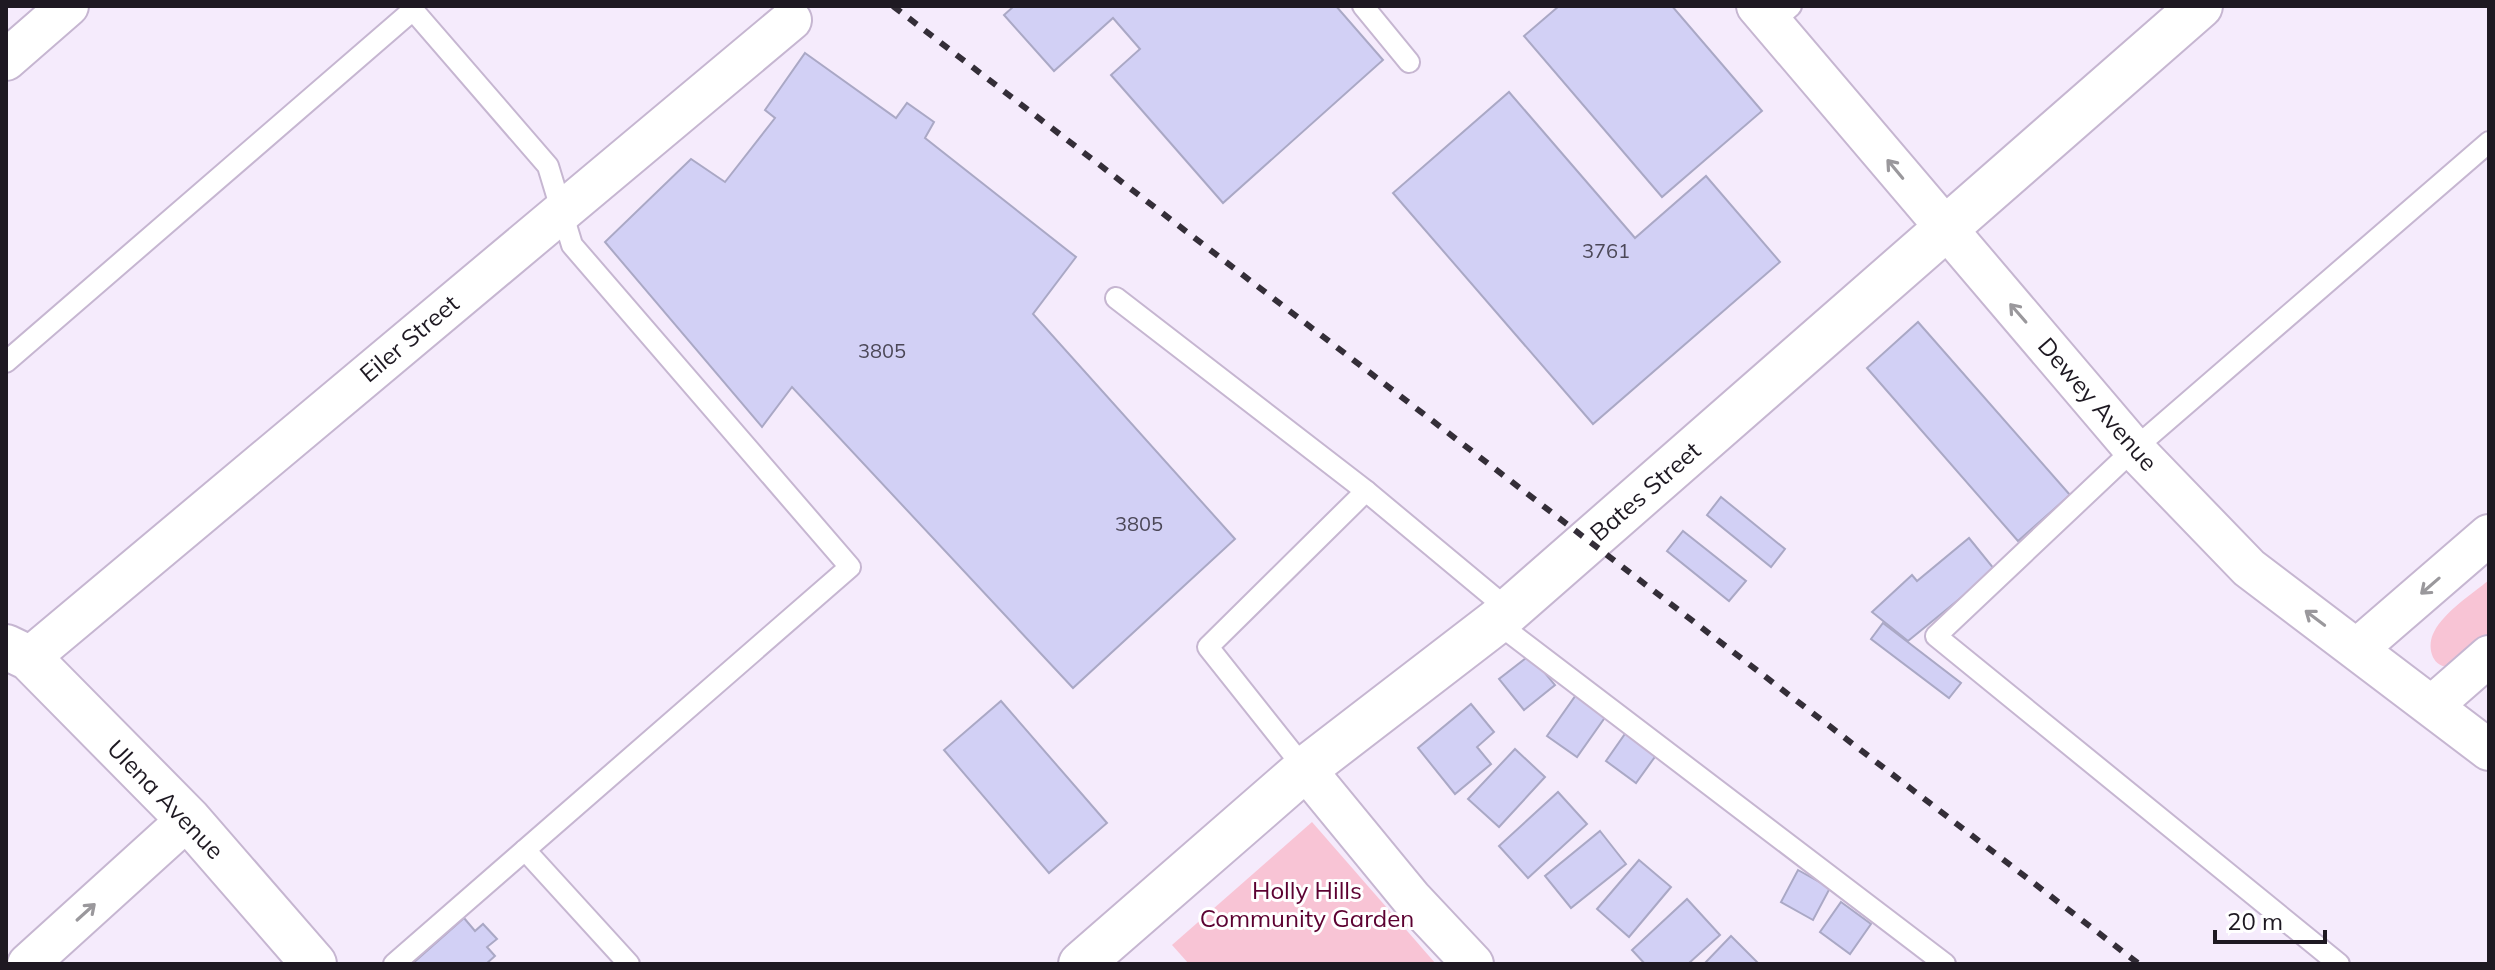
<svg xmlns="http://www.w3.org/2000/svg" width="2495" height="970" font-family="Mulish,sans-serif">
	<style>
		.green { fill: #f8c4d5 }
		.building { fill: #d2d0f5; stroke: #aaa8c5; stroke-width: 2 }
		.lines { fill: none; stroke-linecap: round; stroke-linejoin: round }
		.lane-casing { stroke: #c6b6d1; stroke-width: 24 }
		.street-casing { stroke: #c6b6d1; stroke-width: 44 }
		.secondary-casing { stroke: #c6b6d1; stroke-width: 48 }
		.lane { stroke: #fff; stroke-width: 20 }
		.street { stroke: #fff; stroke-width: 40 }
		.secondary { stroke: #fff; stroke-width: 44 }
		.rail { stroke: #342e38; stroke-width: 6; stroke-dasharray: 10 10; stroke-linecap: butt }
		.oneway { stroke: #9a989c }
		.labels { text-anchor: middle; dominant-baseline: central; stroke-width: 6; stroke-linejoin: round; paint-order: stroke }
		.number-label { font-size: 20px; fill: #4b4757 }
		.street-label { font-size: 24px; fill: #1e1922; stroke: #fff }
		.park-label { font-size: 24px; fill: #5c0131; stroke: #fff }
	</style>
	<rect width="100%" height="100%" fill="#f5ebfc"/>
	<!-- green -->
	<g class="green">
		<path d="M2489 580V640C2479 648 2465 663 2453 666 2432 671 2426 646 2434 632 2445 611 2471 595 2489 580Z"/>
		<path d="M1312 822 1436 964H1189L1172 945Z"/>
	</g>
	<!-- building -->
	<g class="building">
		<path d="M1014 6H1336L1383 60 1223 203 1111 75 1140 49 1113 18 1054 71 1004 15Z"/>
		<path d="M1559 6H1672L1762 111 1662 197 1524 36Z"/>
		<path d="M805 53 896 118 907 103 934 122 925 138 1076 257 1033 314 1235 539 1073 688 792 387 762 427 605 242 691 159 725 182 775 118 765 110Z"/>
		<path d="M1509 92 1635 238 1706 176 1780 262 1593 424 1393 193Z"/>
		<path d="M1918 322 2070 495 2018 541 1867 368Z"/>
		<path d="M1721 497 1785 549 1771 567 1707 515Z"/>
		<path d="M1683 531 1746 581 1729 601 1667 551Z"/>
		<path d="M1969 538 1995 570 1908 641 1872 612 1912 575 1917 581Z"/>
		<path d="M1883 623 1961 683 1949 698 1871 639Z"/>
		<path d="M1530 655 1555 685 1524 710 1499 679Z"/>
		<path d="M1576 695 1606 716 1577 757 1547 736Z"/>
		<path d="M1001 701 1107 823 1049 873 944 750Z"/>
		<path d="M1471 704 1494 732 1477 747 1491 764 1455 794 1418 748Z"/>
		<path d="M1627 731 1657 754 1636 783 1606 761Z"/>
		<path d="M1515 749 1545 777 1499 827 1468 799Z"/>
		<path d="M1558 792 1587 824 1528 878 1499 846Z"/>
		<path d="M1600 831 1626 864 1571 908 1545 876Z"/>
		<path d="M1639 860 1671 887 1629 937 1597 909Z"/>
		<path d="M1798 870 1830 888 1813 920 1781 902Z"/>
		<path d="M1687 899 1720 935 1688 964H1645L1632 950Z"/>
		<path d="M1841 902 1871 924 1850 954 1820 932Z"/>
		<path d="M464 918 475 931 483 924 497 939 487 947 495 956 486 964H412Z"/>
		<path d="M1731 936 1757 962 1755 964H1704Z"/>
	</g>
	<g class="lines">
		<defs>
			<g id="lane">
				<path d="M1363 6 1409 62"/>
				<path d="M1772 23 1791 6"/>
				<path d="M1116 298 1366 491 1509 610"/>
				<path d="M6 362 413 10 548 166 572 245 850 567 394 964"/>
				<path d="M1496 622 1945 964"/>
				<path d="M1305 769 1208 647 1366 491"/>
				<path d="M525 850 629 964"/>
				<path d="M2339 964 1936 636 2134 449 2489 142"/>
			</g>
			<g id="street">
				<path d="M1757 6 2134 449 2249 568 2489 750"/>
				<path d="M6 60 68 6"/>
				<path d="M2357 649 2489 535"/>
				<path d="M29 658 791 20"/>
				<path d="M2433 705 2489 656"/>
				<path d="M1305 769 1411 898 1473 964"/>
				<path d="M28 964 188 819"/>
			</g>
			<g id="secondary">
				<path d="M6 647 29 658 188 819 314 964"/>
				<path d="M1081 964 1305 769 1496 622 2200 6"/>
			</g>
		</defs>
		<!-- lane casing -->
		<use href="#lane" class="lane-casing"/>
		<!-- street casing -->
		<use href="#street" class="street-casing"/>
		<!-- secondary casing -->
		<use href="#secondary" class="secondary-casing"/>
		<!-- lane -->
		<use href="#lane" class="lane"/>
		<!-- street -->
		<use href="#street" class="street"/>
		<!-- secondary -->
		<use href="#secondary" class="secondary"/>
		<!-- rail -->
		<path class="rail" d="M893 6 2139 964"/>
	</g>
	<!-- one-way arrows -->
	<defs><path id="oneway-shaft" d="M-6 0H5M1.5-3L5.5 0L1.5 3" fill="none" stroke-width="1.6" stroke-linecap="round" stroke-linejoin="round" transform="scale(2)"/></defs>
	<g class="oneway">
		<use href="#oneway-shaft" transform="translate(1895 169) rotate(-130)"/>
		<use href="#oneway-shaft" transform="translate(2018 313) rotate(-131)"/>
		<use href="#oneway-shaft" transform="translate(2430 586) rotate(139)"/>
		<use href="#oneway-shaft" transform="translate(2315 618) rotate(-143)"/>
		<use href="#oneway-shaft" transform="translate(86 912) rotate(-42)"/>
	</g>
	<g class="labels">
		<!-- number labels -->
		<g class="number-label">
			<text x="1606" y="250">3761</text>
			<text x="882" y="350">3805</text>
			<text x="1139" y="523">3805</text>
		</g>
		<!-- street labels -->
		<g class="street-label">
			<text transform="translate(409 338) rotate(-40)">Eiler Street</text>
			<text transform="translate(2098 404) rotate(49)">Dewey Avenue</text>
			<text transform="translate(1645 491) rotate(-41)">Bates Street</text>
			<text transform="translate(166 799) rotate(46)">Ulena Avenue</text>
		</g>
		<!-- park labels -->
		<g class="park-label">
			<text x="1307" y="890">Holly Hills<tspan x="1307" dy="28">Community Garden</tspan></text>
		</g>
	</g>
	<!-- border -->
	<rect width="2495" height="970" fill="none" stroke="#1e1922" stroke-width="16"/>
	<!-- scale -->
	<path d="M2215 930v12h110v-12" fill="none" stroke="#1e1922" stroke-width="4"/>
	<text x="2227" y="930" font-size="24" fill="#1e1922" stroke="#ffffff" stroke-width="6" paint-order="stroke">20 m</text>
</svg>
